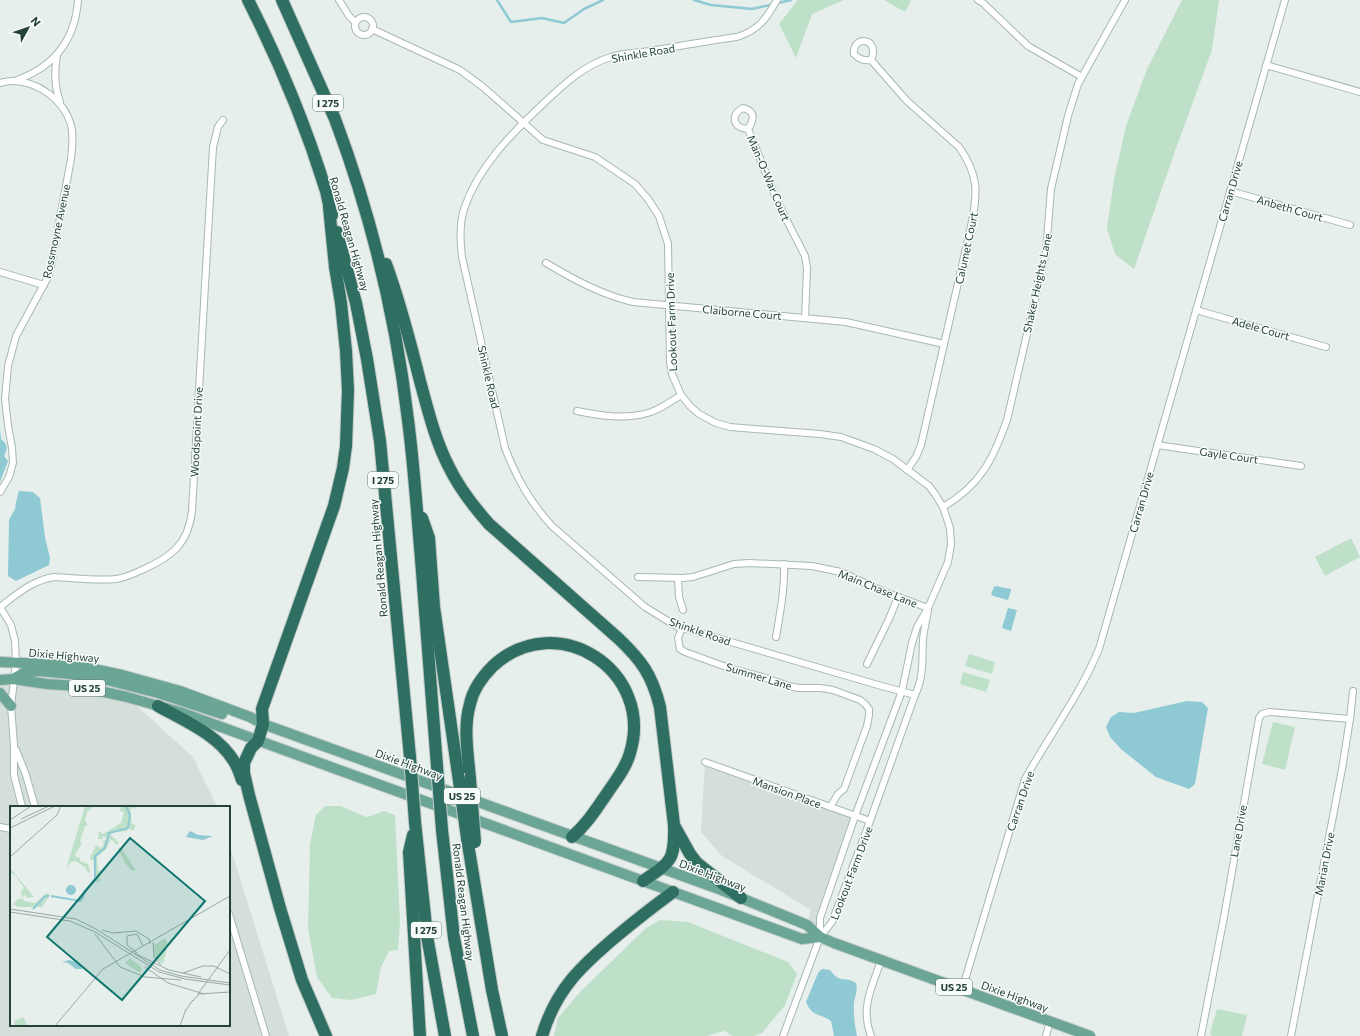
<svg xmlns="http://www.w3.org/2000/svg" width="1360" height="1036" font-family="Commissioner,sans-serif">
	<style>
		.built { fill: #d4dfda }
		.green { fill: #bfe0c8 }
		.water { fill: #8ec9d4 }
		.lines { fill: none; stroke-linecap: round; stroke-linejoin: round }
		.stream { stroke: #8ec9d4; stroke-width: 2.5 }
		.minor-casing { stroke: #a8b8b2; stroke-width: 8 }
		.primary-casing { stroke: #c2cac8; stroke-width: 12 }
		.motorway-casing { stroke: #c2cac8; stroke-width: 14 }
		.minor { stroke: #fff; stroke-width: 6 }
		.primary { stroke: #6aa596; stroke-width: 10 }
		.motorway { stroke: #2f6f62; stroke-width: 12 }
		.motorway-bridge-casing { stroke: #c2cac8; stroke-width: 14; stroke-linecap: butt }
		.motorway-bridge { stroke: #2f6f62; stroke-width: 12 }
		.labels { text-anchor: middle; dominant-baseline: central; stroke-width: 3; stroke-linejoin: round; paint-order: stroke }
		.shield { fill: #f7fbf9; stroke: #637a73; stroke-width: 1 }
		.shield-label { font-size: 10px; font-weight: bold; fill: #24423a }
		.street-label { font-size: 11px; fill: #24423a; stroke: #f7fbf9 }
		.inset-river { fill: none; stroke: #8ec9d4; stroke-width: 2 }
		.inset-road { fill: none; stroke: #98aaa4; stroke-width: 1 }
		.view { fill: #0f766e; fill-opacity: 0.15; stroke: #0f766e; stroke-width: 2 }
		.inset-edge { fill: none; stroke: #24423a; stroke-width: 2 }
	</style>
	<rect width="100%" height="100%" fill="#e6efeb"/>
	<!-- built -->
	<g class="built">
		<path d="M0 680 127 697 193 757 217 807H11V1025H229V843L289 1036H0Z"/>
		<path d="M705 762 855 816 820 918V937L807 925 811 910 722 856 701 832Z"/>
	</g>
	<!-- green -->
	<g class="green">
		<path d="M798 0H844L812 14 796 58 779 24Z"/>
		<path d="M884 0H911L905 12Z"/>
		<path d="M1182 0H1219L1212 50 1175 151 1134 269 1115 254 1107 228 1114 179 1126 126 1147 69Z"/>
		<path d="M1351 538 1360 557 1325 576 1315 557Z"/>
		<path d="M969 654 995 662 992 674 965 666Z"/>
		<path d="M963 672 990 680 986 692 960 684Z"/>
		<path d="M1273 722 1295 727 1285 770 1262 764Z"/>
		<path d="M325 806H340L367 817 384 811 395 815 400 922 398 950 389 951 381 967 376 994 351 1000 332 998 317 977 308 929 310 844 316 815Z"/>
		<path d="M660 920 688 922 788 962 797 974 785 1005 762 1033 754 1036H733L724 1031 707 1036H554L558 1018 581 991 646 928Z"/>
		<path d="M1217 1009 1247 1015 1242 1036H1212L1210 1033Z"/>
	</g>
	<!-- water -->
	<g class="water">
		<path d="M0 429 1 439C8 444 8 449 4 456L8 461 0 482Z"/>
		<path d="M19 491 33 492 40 498 45 537 50 558 49 565 16 581 8 576 9 520 15 509 16 502Z"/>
		<path d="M995 586 1011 589V590L1008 600 993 596 991 594 994 587Z"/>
		<path d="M1008 608 1017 610 1011 631 1002 628Z"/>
		<path d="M1187 701 1202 702 1208 708 1195 784 1189 789 1156 777 1121 749 1110 737 1106 727 1111 717 1119 712 1134 713Z"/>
		<path d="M822 969 830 970C841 985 843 975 856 983 858 993 855 994 854 1003 853 1013 855 1026 857 1036H834L831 1021C820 1013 812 1017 806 1002L818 973Z"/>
	</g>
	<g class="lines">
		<!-- stream -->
		<g class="stream">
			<path d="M497 0 511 22 542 18 564 23 584 9 603 0"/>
			<path d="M694 0 711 5 752 9 791 0"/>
		</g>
		<defs>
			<g id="minor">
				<path d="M339 0 349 16 355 22"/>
				<path d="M777 0C766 19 759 30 737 37 708 41 679 46 650 51 637 53 623 53 611 57 584 65 563 85 544 103 512 133 478 167 464 209 459 225 460 241 462 257L505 448C517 479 530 502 552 526L645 607 676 626 878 685 915 695"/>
				<path d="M978 0 983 3 1028 46 1082 77"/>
				<circle cx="364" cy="26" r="9"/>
				<path d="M372 29 460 70 483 87 543 140 595 157 635 184 648 199 659 216 668 244 670 362 672 374 681 395 690 406 699 414 716 423 730 427 820 434 841 437 874 449 893 459 929 486 935 494 943 507 950 528 951 544 948 562 928 608 917 627 912 643 902 691 855 816 820 918V937L783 1036"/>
				<path d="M57 55C54 72 54 86 60 102"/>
				<path d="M871 60C863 61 859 59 854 54 852 34 881 38 871 60L907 101 959 147C979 175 978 193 971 226L921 445 916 457 907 470"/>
				<path d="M1266 65 1360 92"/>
				<path d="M14 81C53 68 75 41 78 0"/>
				<path d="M0 83C4 82 8 81 12 81 38 81 64 100 71 125 74 136 72 148 71 159L51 266 48 277 16 336 8 366 5 399 8 426 12 448 13 463 9 477 0 492"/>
				<path d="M748 129C734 129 729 115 743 108 756 111 754 120 748 129L778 203 805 256 807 268 805 318"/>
				<path d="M1230 191 1350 225"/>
				<path d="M546 263C573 279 602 295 633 302L846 322 944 344"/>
				<path d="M0 272 44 285"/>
				<path d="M1196 310 1326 347"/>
				<path d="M577 411C601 416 627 420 651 412 662 408 672 401 681 395"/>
				<path d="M1157 445 1301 466"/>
				<path d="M943 507C981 485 993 459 1007 420L1046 252 1051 189 1068 116 1078 84 1125 0"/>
				<path d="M638 577 683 578 693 577 734 564 749 563 812 566 841 572 882 591 928 608"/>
				<path d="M678 578 679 597 683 610"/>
				<path d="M0 607C17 594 33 580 54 577 75 578 96 581 116 579 125 578 133 574 142 570 171 557 188 545 192 511L213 147 218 127 223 120"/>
				<path d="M0 607 11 625 15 641 16 663 11 706 14 745V775L22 807"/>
				<path d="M682 628 678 638 680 649 685 652 729 668 766 678 789 686 799 688H820L833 690 860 700 865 704 869 709V715L867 726 844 789 838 794 830 807"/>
				<path d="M776 637C780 613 785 588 784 564"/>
				<path d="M867 664 889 619 898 597"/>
				<path d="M16 750 26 775 35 807"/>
				<path d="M705 762 870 821"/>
				<path d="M0 827 11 829"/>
				<path d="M229 914 266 1036"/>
				<path d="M820 937 832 922 870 821 915 695C924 677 922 659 923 639 924 630 926 621 928 611"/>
				<path d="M962 990 1025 779C1049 736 1081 693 1099 649L1285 0"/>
				<path d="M871 1036C860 1009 872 986 881 961"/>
				<path d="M1046 1036 1050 1021"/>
				<path d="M1201 1036 1224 917 1259 718 1262 714 1269 712 1350 719"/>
				<path d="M1291 1036 1342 769 1350 719 1353 691"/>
			</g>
			<g id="primary">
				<path d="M0 662 69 665 94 669 122 675 180 691 250 717 263 724 719 889 807 925 820 937 834 943 1090 1036"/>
				<path d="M13 679 24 673 39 671 91 676 158 693 222 714"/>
				<path d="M0 680 13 679 47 684 77 686 127 697 180 712 802 939 820 937"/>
				<path d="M0 693 11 706"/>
			</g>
			<g id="motorway">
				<path d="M248 0C279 61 306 126 326 191 328 199 329 207 332 215"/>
				<path d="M282 0 335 119C371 215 396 318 408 420 414 466 417 513 421 559 426 628 432 697 437 766"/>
				<path d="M337 232 356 303 367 359 380 441 410 757"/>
				<path d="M386 264C400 302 410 341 420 381 428 410 435 440 449 467 459 488 474 507 489 524L619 639C642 661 652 675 660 707L674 825C675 861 671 862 643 881"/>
				<path d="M422 518 429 538 434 607 458 774"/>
				<path d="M158 706C185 721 219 735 235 763 238 768 240 774 242 780"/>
				<path d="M470 779C468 754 463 728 470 704 473 689 483 676 493 666 557 607 655 671 630 753 626 768 616 780 608 792 597 808 587 824 572 837"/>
				<path d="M415 822 427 936 445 1036"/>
				<path d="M675 827 690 854 697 863 741 898"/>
				<path d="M442 830 454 938 473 1036"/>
				<path d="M413 835 409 852 420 1036"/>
				<path d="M467 838 492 990 502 1036"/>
				<path d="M326 1036 302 980 280 908 249 795 244 773V763L251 748 258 741 263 724 262 709 334 506 343 468 346 446 348 390 346 351 341 303 335 267 329 207"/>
				<path d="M542 1036C556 989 581 966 618 935 636 920 654 906 673 892"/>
			</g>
		</defs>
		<!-- minor casing -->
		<use href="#minor" class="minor-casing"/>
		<!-- primary casing -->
		<use href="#primary" class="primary-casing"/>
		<!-- motorway casing -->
		<use href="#motorway" class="motorway-casing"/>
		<!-- minor -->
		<use href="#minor" class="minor"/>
		<!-- primary -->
		<use href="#primary" class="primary"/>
		<!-- motorway -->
		<use href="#motorway" class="motorway"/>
		<defs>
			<g id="motorway-bridge">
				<path d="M410 757 415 822"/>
				<path d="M437 766 442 830"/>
				<path d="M458 774 467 838"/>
				<path d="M470 779 475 842"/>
			</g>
		</defs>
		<!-- motorway-bridge casing -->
		<use href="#motorway-bridge" class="motorway-bridge-casing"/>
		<!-- motorway-bridge -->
		<use href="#motorway-bridge" class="motorway-bridge"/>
	</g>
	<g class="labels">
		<!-- shield labels -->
		<g class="shield">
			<rect x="313" y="95" width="30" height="16" rx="3"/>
			<rect x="368" y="472" width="30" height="16" rx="3"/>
			<rect x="69" y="680" width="36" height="16" rx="3"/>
			<rect x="444" y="788" width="36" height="16" rx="3"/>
			<rect x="411" y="922" width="30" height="16" rx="3"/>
			<rect x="936" y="979" width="36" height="16" rx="3"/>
		</g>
		<g class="shield-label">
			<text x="328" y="103">I 275</text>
			<text x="383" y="480">I 275</text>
			<text x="87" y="688">US 25</text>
			<text x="462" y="796">US 25</text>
			<text x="426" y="930">I 275</text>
			<text x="954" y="987">US 25</text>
		</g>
		<!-- street labels -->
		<g class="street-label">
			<text transform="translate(643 53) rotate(-10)">Shinkle Road</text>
			<text transform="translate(769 178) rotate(67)">Man-O-War Court</text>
			<text transform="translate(1230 191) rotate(-74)">Carran Drive</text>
			<text transform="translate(1290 208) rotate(16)">Anbeth Court</text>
			<text transform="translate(56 231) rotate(-78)">Rossmoyne Avenue</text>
			<text transform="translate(350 234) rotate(74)">Ronald Reagan Highway</text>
			<text transform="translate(966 248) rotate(-78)">Calumet Court</text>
			<text transform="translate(1037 283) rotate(-78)">Shaker Heights Lane</text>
			<text transform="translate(742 312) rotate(5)">Claiborne Court</text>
			<text transform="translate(671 322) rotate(-92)">Lookout Farm Drive</text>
			<text transform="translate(1261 328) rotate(16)">Adele Court</text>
			<text transform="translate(489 377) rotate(77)">Shinkle Road</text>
			<text transform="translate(196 432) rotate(-87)">Woodspoint Drive</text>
			<text transform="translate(1229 455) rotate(8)">Gayle Court</text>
			<text transform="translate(1141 502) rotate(-74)">Carran Drive</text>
			<text transform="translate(378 558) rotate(-95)">Ronald Reagan Highway</text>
			<text transform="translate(878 588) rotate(22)">Main Chase Lane</text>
			<text transform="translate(700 631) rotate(19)">Shinkle Road</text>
			<text transform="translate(64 655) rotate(5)">Dixie Highway</text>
			<text transform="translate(759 676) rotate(17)">Summer Lane</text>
			<text transform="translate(409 764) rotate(20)">Dixie Highway</text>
			<text transform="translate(787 792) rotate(20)">Mansion Place</text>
			<text transform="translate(1020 801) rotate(-71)">Carran Drive</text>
			<text transform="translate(1238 831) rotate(-80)">Lane Drive</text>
			<text transform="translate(1324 864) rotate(-79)">Marian Drive</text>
			<text transform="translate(851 873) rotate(-69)">Lookout Farm Drive</text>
			<text transform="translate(713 875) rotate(21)">Dixie Highway</text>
			<text transform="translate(464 902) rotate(83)">Ronald Reagan Highway</text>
			<text transform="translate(1015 996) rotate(20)">Dixie Highway</text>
		</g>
	</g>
	<!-- overview -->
	<g transform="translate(10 806)">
		<rect width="220" height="220" fill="#e6efeb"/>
		<path d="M75 0 83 1 77 6 75 15 78 19 75 20 70 35 72 37 65 49 67 52 70 51V55L78 58 80 65 78 67 75 61 65 55 61 56 56 63ZM111 0 127 1 120 3 122 18 126 19 123 25 119 22 117 25 99 27 109 37 107 39 101 33 96 43 87 51 88 64 93 66 89 67 90 76H86L83 54H80V52L86 39 91 42 94 38 92 35 98 33 93 30V33H88L89 25 93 28 111 17 114 6 110 5ZM110 41 114 46 126 65 121 64 115 57 108 43ZM0 62 24 91 17 92 15 88 12 93 15 95 25 97 37 87 40 89 32 101H8L3 98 8 93H12L11 85 14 82 5 69 0 67ZM155 132 158 138 153 158 145 152 144 139ZM120 152 130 160 132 164 130 167 115 157ZM13 211 18 220H5L4 215Z" fill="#bfe0c8"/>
		<path d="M180 25 188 29 203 30 193 34 176 31ZM56 84a5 5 0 1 1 10 0a5 5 0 1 1-10 0ZM59 154 70 157 73 163H66L58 157 52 156Z" fill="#8ec9d4"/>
		<path class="inset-river" d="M41 90 70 95 73 91 74 86 85 73V50L95 42 99 27 118 22 120 9 116 0M23 103 35 90H39"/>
		<path class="inset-road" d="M11 13 39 0M0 14 21 0M0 22 45 0M0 51 47 9 51 0M0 103 66 113 86 123 150 164 171 170 220 177M0 106 60 115 85 126 149 166 175 173 220 179M92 124 103 127 126 125 139 133 140 138M85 128 110 161 135 171 171 174M143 136 144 151 151 159M124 147 159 164 191 171M127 147 117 139V130L127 128 133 140M135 161 158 177 194 188M173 167 193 160H204L220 168M188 188 220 144M183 195 189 188 220 186M176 204 183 194M45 220 93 163 220 90M170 220 176 203"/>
		<path class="view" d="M120 32 195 95 112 194 37 131Z"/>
		<rect width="220" height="220" class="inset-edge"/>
	</g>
	<!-- north arrow -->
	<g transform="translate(28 28) rotate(50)" stroke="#f7fbf9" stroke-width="3" paint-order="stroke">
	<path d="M0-3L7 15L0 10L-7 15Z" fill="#24423a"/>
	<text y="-6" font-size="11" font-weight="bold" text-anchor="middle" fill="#24423a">N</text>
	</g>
</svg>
